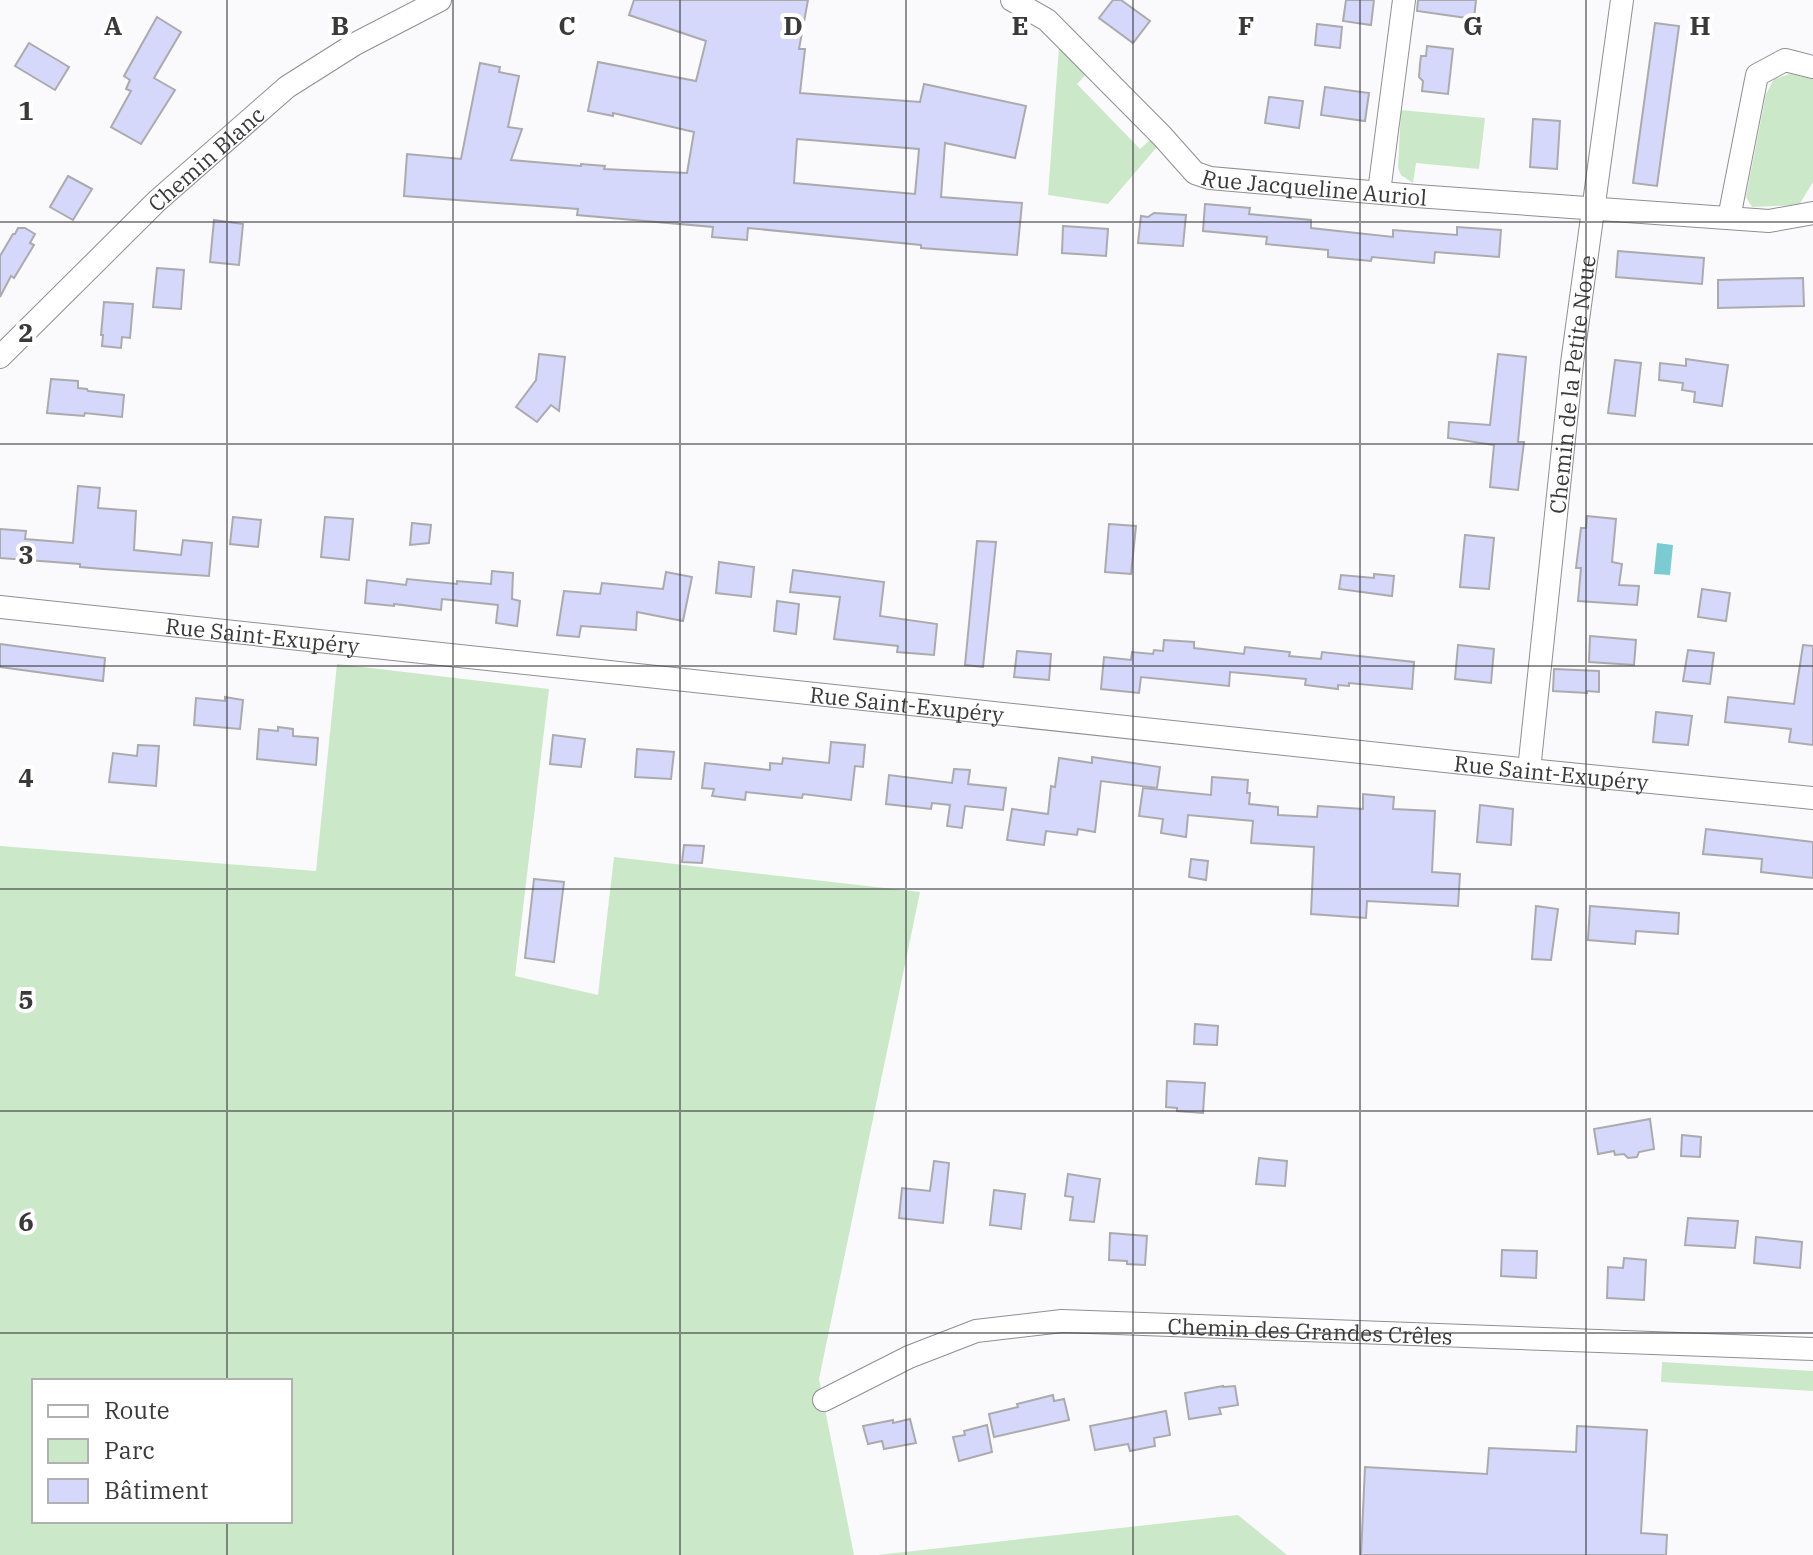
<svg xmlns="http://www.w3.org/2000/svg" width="1813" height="1555" font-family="'IBM Plex Serif',serif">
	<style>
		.green { fill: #cbe8c8; fill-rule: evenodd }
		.water { fill: #7bccd2 }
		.building { fill: #d5d8fb; stroke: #ababad; stroke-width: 2; fill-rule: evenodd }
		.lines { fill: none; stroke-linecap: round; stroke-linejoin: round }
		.minor-casing { stroke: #8f8f91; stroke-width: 24 }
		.minor { stroke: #fff; stroke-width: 22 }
		.grid { fill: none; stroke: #39393a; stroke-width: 2; stroke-opacity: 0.55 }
		.labels { text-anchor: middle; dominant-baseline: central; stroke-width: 8; stroke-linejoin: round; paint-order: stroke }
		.street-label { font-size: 22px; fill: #39393a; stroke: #fff }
		.grid-label { font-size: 26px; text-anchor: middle; font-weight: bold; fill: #39393a; stroke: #fff; stroke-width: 8; stroke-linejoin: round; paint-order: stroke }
	</style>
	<rect width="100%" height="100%" fill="#fafafc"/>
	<!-- green -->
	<g class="green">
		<path d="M1059 47 1088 72 1077 84 1140 149 1152 138 1157 147 1108 204 1048 195Z"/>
		<path d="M1790 74 1813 79V182L1799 205 1752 207 1746 197 1766 94 1774 79Z"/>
		<path d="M1401 110 1485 118 1479 169 1416 163 1413 183 1401 175 1398 168Z"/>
		<path d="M337 664 549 689 515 976 598 995 614 857 920 892 819 1379 854 1555H0V846L316 871ZM34 1381H290V1521H34Z"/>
		<path d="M1662 1362 1813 1371V1391L1661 1382Z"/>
		<path d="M1238 1515 1287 1555H877Z"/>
	</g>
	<!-- water -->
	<path class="water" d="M1657 543 1673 545 1670 575 1654 574Z"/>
	<!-- building -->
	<g class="building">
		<path d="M634 0H808L799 49H805L800 93 920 102 924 84 1026 106 1015 158 945 143 941 197 1022 203 1017 255 921 248V245L748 228 747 240 712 237 713 227 577 215 578 209 404 196 407 154 461 159 480 63 500 67 499 72 519 76 508 127 522 129 511 160 581 166V164L605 166 604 169 687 173 694 132 613 113V116L588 111 598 62 696 81 706 41 629 15ZM797 139 919 149 915 194 794 183Z"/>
		<path d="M1113 0H1121L1150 21 1133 43 1099 18Z"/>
		<path d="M1346 0H1374L1371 25 1343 21Z"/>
		<path d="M1418 0H1476L1474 19 1417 11Z"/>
		<path d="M157 17 181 32 154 78 175 90 141 144 111 127 131 91 126 89 130 80 124 76Z"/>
		<path d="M1655 23 1679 26 1657 186 1633 183Z"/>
		<path d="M1317 24 1342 27 1340 48 1315 45Z"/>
		<path d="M29 43 69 67 55 90 15 66Z"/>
		<path d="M1427 46 1453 49 1448 94 1422 91 1423 81 1419 77 1420 64 1421 56H1426Z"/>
		<path d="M1325 87 1369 93 1365 121 1321 115Z"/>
		<path d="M1269 97 1303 101 1299 128 1265 123Z"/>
		<path d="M1533 119 1560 121 1557 169 1530 167Z"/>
		<path d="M68 176 92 189 73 220 50 207Z"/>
		<path d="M1205 204 1250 208 1249 214 1311 220V228L1393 237V230L1457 235V227L1501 230 1499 257 1435 252 1434 263 1372 257 1371 261 1328 257V250L1266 244 1267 237 1203 231Z"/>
		<path d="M1154 213 1186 215 1183 246 1138 243 1141 216 1148 217Z"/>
		<path d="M214 220 243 224 239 265 210 262Z"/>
		<path d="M1063 226 1108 229 1106 256 1062 253Z"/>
		<path d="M18 228H25L35 234 30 243 34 245 14 278 11 276 0 297V256L13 234H15Z"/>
		<path d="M1618 251 1704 258 1702 284 1616 277Z"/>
		<path d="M157 268 184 270 181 309 153 307Z"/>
		<path d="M1803 278 1804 306 1718 308V280Z"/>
		<path d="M104 302 133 304 130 338 122 337 121 348 102 346 103 335H101Z"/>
		<path d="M539 354 565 357 559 411 551 405 537 422 516 407 536 380Z"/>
		<path d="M1498 354 1526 357 1518 442H1524L1518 490 1490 487 1494 445 1448 438 1449 422 1490 425Z"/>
		<path d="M1686 359 1728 365 1722 406 1694 402 1695 392 1682 390 1683 383 1659 380 1660 363 1686 366Z"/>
		<path d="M1615 360 1641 363 1635 416 1608 413Z"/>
		<path d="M51 379 78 381V388L87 389 88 391 124 395 122 417 85 413 84 416 47 413Z"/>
		<path d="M78 486 100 488 98 508 136 511 134 550 181 555 183 540 212 543 209 576 103 569 80 567V564L0 558V529L26 531 25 539 73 543Z"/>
		<path d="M1587 516 1616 519 1612 562 1622 564 1619 585 1639 586 1637 605 1578 601 1581 568H1576L1581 528H1586Z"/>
		<path d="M233 517 261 520 258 547 230 544Z"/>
		<path d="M325 517 353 519 349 560 321 557Z"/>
		<path d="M412 523 431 525 429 543 410 545Z"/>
		<path d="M1109 524 1136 526 1131 574 1105 572Z"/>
		<path d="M1465 535 1494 538 1489 589 1460 587Z"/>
		<path d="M977 541 996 542 983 667 965 665Z"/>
		<path d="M719 562 754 567 751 597 716 593Z"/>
		<path d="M793 570 884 582 880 616 937 624 934 655 897 652 898 646 834 639 840 597 790 592Z"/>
		<path d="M492 571 513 573 512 599 520 601 517 626 496 623 498 605 442 599 441 610 394 604V606L365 603 367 580 406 585 407 579 457 584V581L491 584Z"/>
		<path d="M666 572 692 577 683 621 637 612 636 630 581 626 579 637 557 635 564 591 600 594 602 583 663 589Z"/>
		<path d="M1374 574 1394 576 1392 596 1339 589 1341 575 1374 578Z"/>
		<path d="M1702 589 1730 593 1726 621 1698 617Z"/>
		<path d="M777 601 799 604 796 634 774 631Z"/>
		<path d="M1590 636 1636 640 1634 665 1589 662Z"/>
		<path d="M1164 640 1194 642V648L1244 654 1245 647 1290 652 1289 656 1321 659 1322 652 1414 662 1412 689 1349 683V686L1338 685V689L1305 685 1306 679 1230 672 1229 686 1141 677 1139 693 1101 689 1104 657 1131 660 1132 652 1153 654 1154 650 1163 651Z"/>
		<path d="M0 644 105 658 103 681 0 667Z"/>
		<path d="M1458 645 1494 649 1491 683 1455 679Z"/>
		<path d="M1803 645 1813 646V745L1789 742 1791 729 1725 722 1728 697 1794 704Z"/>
		<path d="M1688 650 1714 653 1710 684 1683 681Z"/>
		<path d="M1017 651 1051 654 1049 680 1014 677Z"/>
		<path d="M1554 669 1599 671V692L1587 691V693L1553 691Z"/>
		<path d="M225 697 243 700 240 729 194 725 196 698 225 701Z"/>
		<path d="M1656 712 1692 716 1688 745 1653 742Z"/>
		<path d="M278 727 293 729V736L318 738 316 765 257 759 259 729 278 731Z"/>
		<path d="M553 735 585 739 581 767 550 764Z"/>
		<path d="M831 742 865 745 863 767 855 766 851 800 803 794 802 798 746 792 745 800 712 796 714 789 702 788 705 763 770 770V763L782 764 783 758 829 763Z"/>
		<path d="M138 745 159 746 156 786 109 782 113 753 137 756Z"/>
		<path d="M637 749 674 752 671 779 635 777Z"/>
		<path d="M1092 757 1160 767 1157 788 1101 781 1095 832 1078 829 1077 835 1046 831 1044 845 1007 840 1012 809 1048 814 1051 786 1055 787 1059 758 1092 763Z"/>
		<path d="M954 769 970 770 968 784 1006 788 1003 810 965 806 962 828 947 826 950 805 932 803 931 809 886 804 889 775 952 783Z"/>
		<path d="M1212 777 1248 780 1247 793H1250L1249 804 1278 807V815L1317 817 1318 806 1363 809V794L1394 797 1393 809 1435 811 1432 872 1460 874 1458 906 1367 901 1366 918 1311 914 1314 847 1251 843 1253 821 1188 815 1186 837 1161 833 1163 819 1139 816 1143 788 1211 795Z"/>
		<path d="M1480 805 1513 809 1511 845 1477 842Z"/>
		<path d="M1706 829 1813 842V878L1761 872 1762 859 1703 854Z"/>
		<path d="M684 845 704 846 702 863 682 862Z"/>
		<path d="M1191 859 1208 861 1206 880 1189 877Z"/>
		<path d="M534 879 564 882 554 962 525 958Z"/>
		<path d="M1536 906 1558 909 1551 960 1532 959Z"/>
		<path d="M1590 906 1679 913 1678 934 1636 931 1635 944 1588 940Z"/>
		<path d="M1195 1024 1218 1026 1217 1045 1194 1044Z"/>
		<path d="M1167 1081 1205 1083 1203 1113 1177 1111V1108L1166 1107Z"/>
		<path d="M1650 1119 1654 1149 1639 1152 1637 1157 1628 1158 1624 1154 1615 1155 1614 1151 1598 1154 1594 1129Z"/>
		<path d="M1682 1135 1701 1137 1700 1157 1681 1156Z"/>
		<path d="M1259 1158 1287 1161 1285 1186 1256 1184Z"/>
		<path d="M934 1161 949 1163 943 1223 899 1218 902 1188 930 1191Z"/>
		<path d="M1068 1174 1100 1179 1094 1222 1070 1220 1073 1197 1065 1196Z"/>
		<path d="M994 1190 1025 1194 1021 1229 990 1225Z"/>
		<path d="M1688 1218 1738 1221 1735 1248 1685 1245Z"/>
		<path d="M1110 1233 1147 1236 1145 1265 1127 1264V1261L1109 1260Z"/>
		<path d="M1756 1237 1802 1242 1800 1268 1754 1263Z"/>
		<path d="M1502 1250 1537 1251 1536 1278 1501 1276Z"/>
		<path d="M1624 1258 1646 1260 1644 1300 1607 1298 1608 1267 1623 1268Z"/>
		<path d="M1223 1386V1387L1235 1386 1238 1405 1219 1408 1221 1414 1189 1419 1185 1393Z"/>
		<path d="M1053 1395 1054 1401 1064 1399 1069 1420 994 1437 989 1414 1018 1407 1017 1404Z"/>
		<path d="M1166 1411 1170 1435 1154 1438 1155 1446 1130 1451 1128 1444 1095 1450 1090 1426Z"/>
		<path d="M910 1419 916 1443 884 1449 882 1441 868 1444 863 1426 893 1420V1423Z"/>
		<path d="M987 1425 992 1452 959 1461 953 1437 965 1435 964 1431Z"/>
		<path d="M1577 1426 1647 1430 1641 1533 1667 1535 1666 1555H1361L1365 1467 1487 1474 1489 1448 1576 1452Z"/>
	</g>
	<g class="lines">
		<defs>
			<g id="minor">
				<path id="s1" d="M1012 0 1047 20 1162 136 1195 173 1210 178 1416 196 1769 221 1813 213"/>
				<path d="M1379 192 1404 0"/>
				<path d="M1729 218 1757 75 1785 60 1813 67"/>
				<path id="s2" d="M0 357 157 201 287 87 355 44 440 0"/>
				<path id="s3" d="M0 607 1529 770 1813 798"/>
				<path id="s4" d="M1529 770 1572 363 1622 0"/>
				<path id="s5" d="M824 1400 909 1357 976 1331 1062 1321 1813 1349"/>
			</g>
		</defs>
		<!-- minor casing -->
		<use href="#minor" class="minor-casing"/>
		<!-- minor -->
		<use href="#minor" class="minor"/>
	</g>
	<!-- grid -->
	<path class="grid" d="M227 0V1381M453 0V1555M680 0V1555M906 0V1555M1133 0V1555M1360 0V1555M1586 0V1555M0 222H1813M0 444H1813M0 666H1813M0 889H1813M0 1111H1813M0 1333H1813M227 1521V1555"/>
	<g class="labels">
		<!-- street labels -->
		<g class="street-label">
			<text stroke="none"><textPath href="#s2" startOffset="286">Chemin Blanc</textPath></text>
			<text stroke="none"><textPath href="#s1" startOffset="374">Rue Jacqueline Auriol</textPath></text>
			<text stroke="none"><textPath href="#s4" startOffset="388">Chemin de la Petite Noue</textPath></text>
			<text stroke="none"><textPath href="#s3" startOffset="264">Rue Saint-Exupéry</textPath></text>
			<text stroke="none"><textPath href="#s3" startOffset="912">Rue Saint-Exupéry</textPath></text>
			<text stroke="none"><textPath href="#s3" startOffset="1560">Rue Saint-Exupéry</textPath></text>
			<text stroke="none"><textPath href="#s5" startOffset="502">Chemin des Grandes Crêles</textPath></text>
		</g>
	</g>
	<g class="grid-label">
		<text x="113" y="35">A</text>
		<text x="340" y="35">B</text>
		<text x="567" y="35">C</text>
		<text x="793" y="35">D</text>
		<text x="1020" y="35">E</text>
		<text x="1246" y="35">F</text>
		<text x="1473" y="35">G</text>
		<text x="1700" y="35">H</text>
		<text x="26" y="120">1</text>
		<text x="26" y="342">2</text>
		<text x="26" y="564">3</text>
		<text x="26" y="787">4</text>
		<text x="26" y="1009">5</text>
		<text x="26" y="1231">6</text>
	</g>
	<!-- legend -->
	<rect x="32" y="1379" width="260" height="144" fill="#ffffff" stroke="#b0b0b0" stroke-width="2"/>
	<rect x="48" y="1405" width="40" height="12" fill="#ffffff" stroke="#b0b0b0" stroke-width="2"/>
	<text x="104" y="1419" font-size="24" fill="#39393a">Route</text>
	<rect x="48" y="1439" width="40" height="24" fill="#cbe8c8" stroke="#b0b0b0" stroke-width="2"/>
	<text x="104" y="1459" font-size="24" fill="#39393a">Parc</text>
	<rect x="48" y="1479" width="40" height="24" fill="#d5d8fb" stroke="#b0b0b0" stroke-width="2"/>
	<text x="104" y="1499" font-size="24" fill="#39393a">Bâtiment</text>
</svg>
